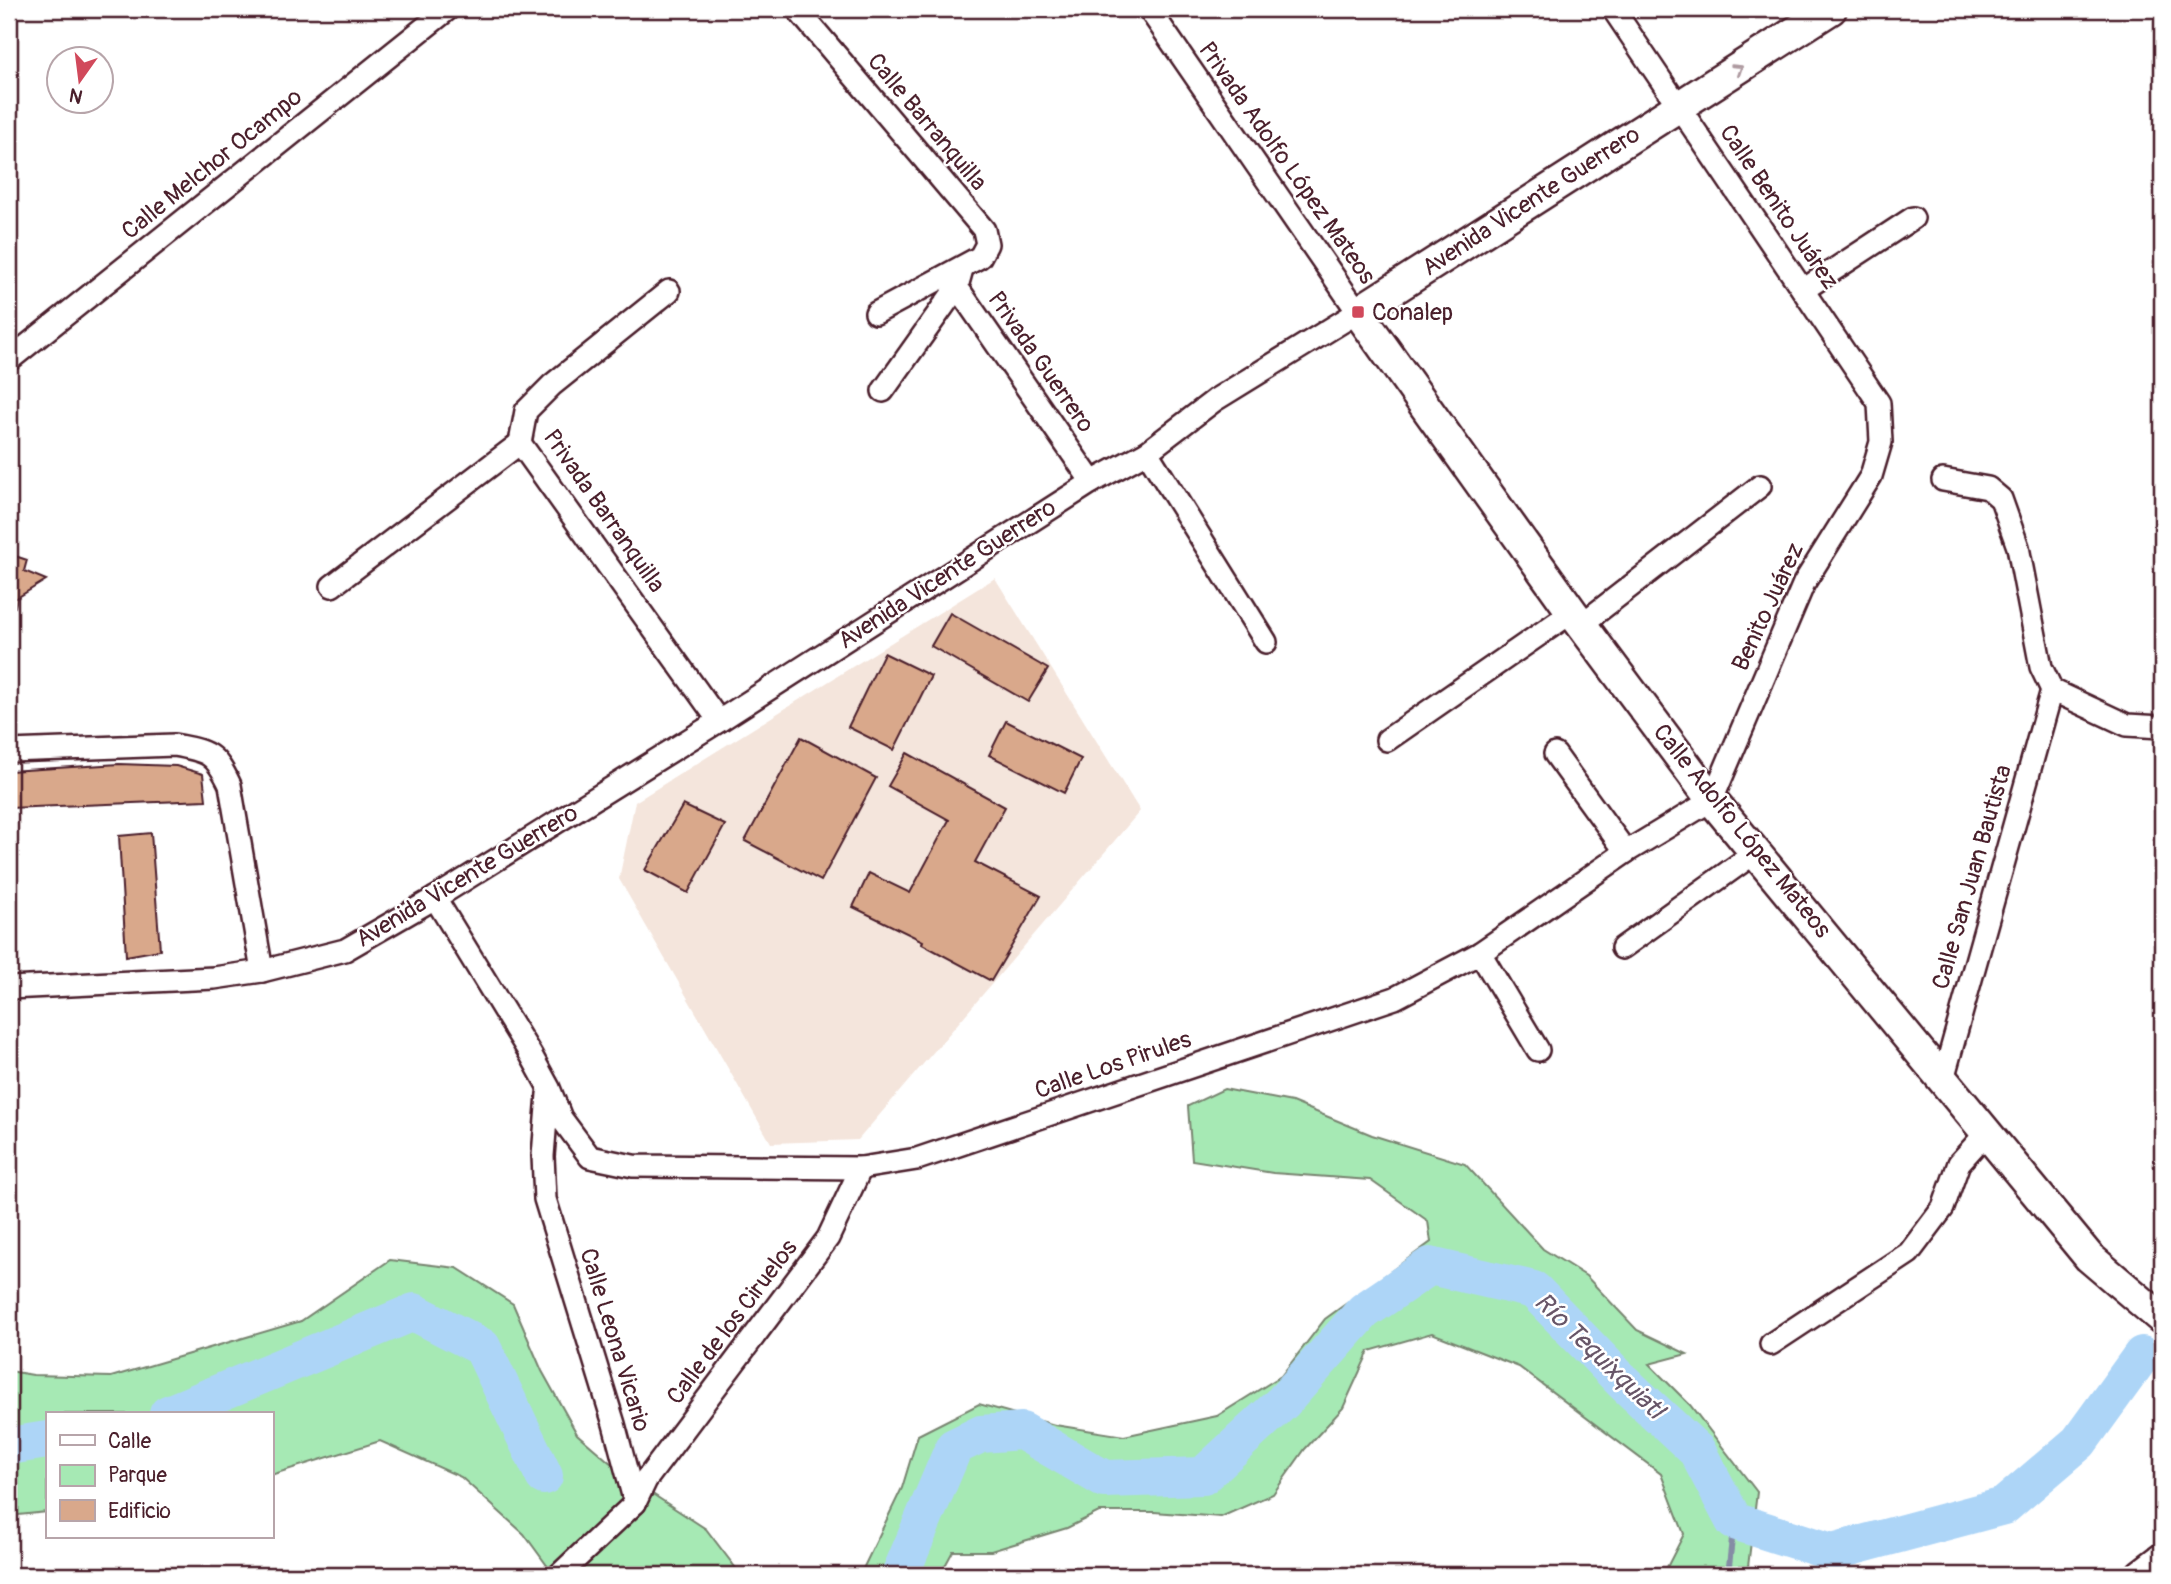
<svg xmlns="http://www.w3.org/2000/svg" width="2171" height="1584" font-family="Pangolin,sans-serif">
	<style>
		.built { fill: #f4e5dc }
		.green { fill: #a6e9b4; stroke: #788470; stroke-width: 2 }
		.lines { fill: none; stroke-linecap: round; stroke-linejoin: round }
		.stream { stroke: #858ca5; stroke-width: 6 }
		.river { stroke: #add5f7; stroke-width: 38 }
		.building { fill: #d9a88b; stroke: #4a1f2b; stroke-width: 2 }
		.minor-casing { stroke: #4a1f2b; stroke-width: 26 }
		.secondary-casing { stroke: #4a1f2b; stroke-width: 35 }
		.minor { stroke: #fff; stroke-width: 21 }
		.secondary { stroke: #fff; stroke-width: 30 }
		.oneway { stroke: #ae9aa0 }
		.poi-dot { fill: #d1495b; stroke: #fff; stroke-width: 2.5 }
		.labels { text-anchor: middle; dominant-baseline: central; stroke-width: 5; stroke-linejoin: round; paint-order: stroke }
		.street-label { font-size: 24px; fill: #4a1f2b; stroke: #fff }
		.poi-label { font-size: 24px; fill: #4a1f2b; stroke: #fff; text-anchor: start }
		.water-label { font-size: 26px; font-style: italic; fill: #685668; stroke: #fff }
	</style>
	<rect width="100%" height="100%" fill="#fff"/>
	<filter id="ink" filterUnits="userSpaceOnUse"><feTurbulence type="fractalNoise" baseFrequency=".0143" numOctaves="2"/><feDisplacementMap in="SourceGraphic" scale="14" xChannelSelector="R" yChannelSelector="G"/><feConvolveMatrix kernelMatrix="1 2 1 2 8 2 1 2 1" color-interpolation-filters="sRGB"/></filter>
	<g filter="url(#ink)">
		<!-- built -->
		<path class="built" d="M995 578 1140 811 858 1140 771 1143 619 879 635 802Z"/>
		<!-- green -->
		<g class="green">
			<path d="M1224 1089 1292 1102 1372 1135 1465 1164 1543 1249 1586 1276 1637 1330 1687 1354 1649 1364 1690 1405 1757 1492 1747 1575H1663L1684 1534 1661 1474 1519 1367 1432 1333 1369 1351 1343 1408 1305 1449 1273 1494 1221 1517 1154 1512H1099L1067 1528 991 1551H953L940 1575H860L902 1488 918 1435 979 1404 1055 1425 1124 1436 1217 1416 1281 1376 1325 1319 1431 1242 1428 1221 1370 1180 1273 1173 1192 1160 1188 1106Z"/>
			<path d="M390 1260 457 1268 513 1304 542 1371 577 1434 628 1478 706 1529 741 1575H554L524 1534 461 1477 380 1441 271 1475V1414H47V1512L9 1516V1371L33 1375 111 1377 301 1321Z"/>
		</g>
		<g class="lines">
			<!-- stream -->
			<path class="stream" d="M1728 1575 1734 1521"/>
			<!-- river -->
			<g class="river">
				<path d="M168 1414 414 1312 482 1347 544 1476"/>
				<path d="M9 1446 47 1440"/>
				<path d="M900 1575 954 1447 981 1434 1022 1431 1104 1479 1203 1476 1283 1402 1364 1311 1430 1266 1534 1290 1622 1381 1697 1451 1734 1521 1832 1552 2004 1506 2079 1442 2142 1355"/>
			</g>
		</g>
		<!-- building -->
		<g class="building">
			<path d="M9 554 27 560 24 571 46 580 17 598 15 607 9 606Z"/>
			<path d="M950 613 1048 669 1028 702 931 646Z"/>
			<path d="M884 653 931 676 894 750 848 727Z"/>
			<path d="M1006 721 1081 759 1064 793 989 755Z"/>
			<path d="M801 737 876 778 821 881 745 841Z"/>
			<path d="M907 753 1005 807 975 862 1041 896 991 981 922 944 923 941 853 907 869 873 910 893 949 820 888 786Z"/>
			<path d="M119 764 176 766 203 774 206 800 9 808V771Z"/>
			<path d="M683 805 725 825 688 893 645 870Z"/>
			<path d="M151 833 160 950 126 956 119 836Z"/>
		</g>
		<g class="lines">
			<defs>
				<g id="minor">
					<path d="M797 9 984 230 987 244 980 257 876 313"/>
					<path d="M962 269 957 287 1092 482"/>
					<path d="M1803 290 1913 218"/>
					<path d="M669 291 552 385 526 411 520 443 719 721"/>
					<path d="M9 360 448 9"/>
					<path d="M883 391 957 287"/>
					<path d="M1147 452 1266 642"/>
					<path d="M1943 480 1988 488 2001 499 2018 547 2041 667 2052 690 2127 725 2162 727"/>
					<path d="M332 586 520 443"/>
					<path d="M1582 624 1760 486"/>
					<path d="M1387 740 1572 612"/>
					<path d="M9 751 174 745C208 751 215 753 230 785L262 971"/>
					<path d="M1555 754 1626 852"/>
					<path d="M435 898 531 1055 549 1088 561 1118 590 1157 633 1166 861 1168 917 1159 1395 998 1480 953 1626 852 1712 800 1804 583 1871 476 1881 442 1879 403 1613 9"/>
					<path d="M1622 948 1756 852"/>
					<path d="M1480 953 1538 1050"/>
					<path d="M9 988 214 978 262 971 345 950 435 898 719 721 1092 482 1147 452 1215 400 1358 312 1149 9"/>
					<path d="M1943 1079 2052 690"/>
					<path d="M548 1094 543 1156 545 1199 614 1424 635 1503 559 1575"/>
					<path d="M1771 1344 1909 1253 1943 1208 1959 1163 1987 1132"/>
					<path d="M635 1503 646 1480 828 1238 861 1168"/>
				</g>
				<g id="secondary">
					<path d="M1831 9 1358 312 1572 612 1712 800 2089 1257 2162 1319"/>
					<path d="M2141 1575 2162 1559"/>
				</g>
			</defs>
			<!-- minor casing -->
			<use href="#minor" class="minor-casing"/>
			<!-- secondary casing -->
			<use href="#secondary" class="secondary-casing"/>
			<!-- minor -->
			<use href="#minor" class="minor"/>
			<!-- secondary -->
			<use href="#secondary" class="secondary"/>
		</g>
		<!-- one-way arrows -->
		<defs><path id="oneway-chevron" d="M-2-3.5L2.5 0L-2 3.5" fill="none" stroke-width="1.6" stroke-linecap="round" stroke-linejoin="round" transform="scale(1.75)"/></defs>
		<use class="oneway" href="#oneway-chevron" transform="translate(1738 69) rotate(-33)"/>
	</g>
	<!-- markers -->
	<rect class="poi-dot" x="1351" y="305" width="14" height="14" rx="3.5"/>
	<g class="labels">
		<!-- street labels -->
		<g class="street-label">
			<text transform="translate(927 122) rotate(50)">Calle Barranquilla</text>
			<text transform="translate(1287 163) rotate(55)">Privada Adolfo López Mateos</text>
			<text transform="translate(212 164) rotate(-39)">Calle Melchor Ocampo</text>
			<text transform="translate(1531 201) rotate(-33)">Avenida Vicente Guerrero</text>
			<text transform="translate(1779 207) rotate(56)">Calle Benito Juárez</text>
			<text transform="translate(1041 362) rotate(55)">Privada Guerrero</text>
			<text transform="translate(604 511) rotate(55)">Privada Barranquilla</text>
			<text transform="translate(947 574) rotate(-33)">Avenida Vicente Guerrero</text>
			<text transform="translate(1768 607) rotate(-65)">Benito Juárez</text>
			<text transform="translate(1742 831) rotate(51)">Calle Adolfo López Mateos</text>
			<text transform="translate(467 876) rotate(-31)">Avenida Vicente Guerrero</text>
			<text transform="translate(1972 877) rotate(-74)">Calle San Juan Bautista</text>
			<text transform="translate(1113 1065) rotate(-19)">Calle Los Pirules</text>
			<text transform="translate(732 1322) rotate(-53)">Calle de los Ciruelos</text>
			<text transform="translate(615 1340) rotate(73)">Calle Leona Vicario</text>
		</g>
		<!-- poi labels -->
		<g class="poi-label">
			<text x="1372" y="312">Conalep</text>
		</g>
		<!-- water labels -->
		<g class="water-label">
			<text transform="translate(1599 1356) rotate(44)">Río Tequixquiatl</text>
		</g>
	</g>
	<!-- margin -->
	<rect width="2171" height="1584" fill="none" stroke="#fff" stroke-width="35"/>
	<rect x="18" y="18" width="2136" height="1549" fill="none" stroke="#4a1f2b" stroke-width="2.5" filter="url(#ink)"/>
	<!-- legend -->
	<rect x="46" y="1412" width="228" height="126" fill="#ffffff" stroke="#b7a5aa" stroke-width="2"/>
	<rect x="60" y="1435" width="35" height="10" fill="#ffffff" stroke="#b7a5aa" stroke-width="2"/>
	<text x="108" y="1448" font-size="21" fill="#4a1f2b">Calle</text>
	<rect x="60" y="1465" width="35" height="21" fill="#a6e9b4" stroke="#b7a5aa" stroke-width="2"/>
	<text x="108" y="1482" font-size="21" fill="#4a1f2b">Parque</text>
	<rect x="60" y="1500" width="35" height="21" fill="#d9a88b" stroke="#b7a5aa" stroke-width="2"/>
	<text x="108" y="1518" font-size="21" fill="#4a1f2b">Edificio</text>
	<!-- north arrow -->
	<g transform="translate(80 80) rotate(194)"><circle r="33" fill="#ffffff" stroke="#b7a5aa" stroke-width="2"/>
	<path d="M0-5L12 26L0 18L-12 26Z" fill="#d1495b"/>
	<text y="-10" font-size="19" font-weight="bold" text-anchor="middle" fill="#4a1f2b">N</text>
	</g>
</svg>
